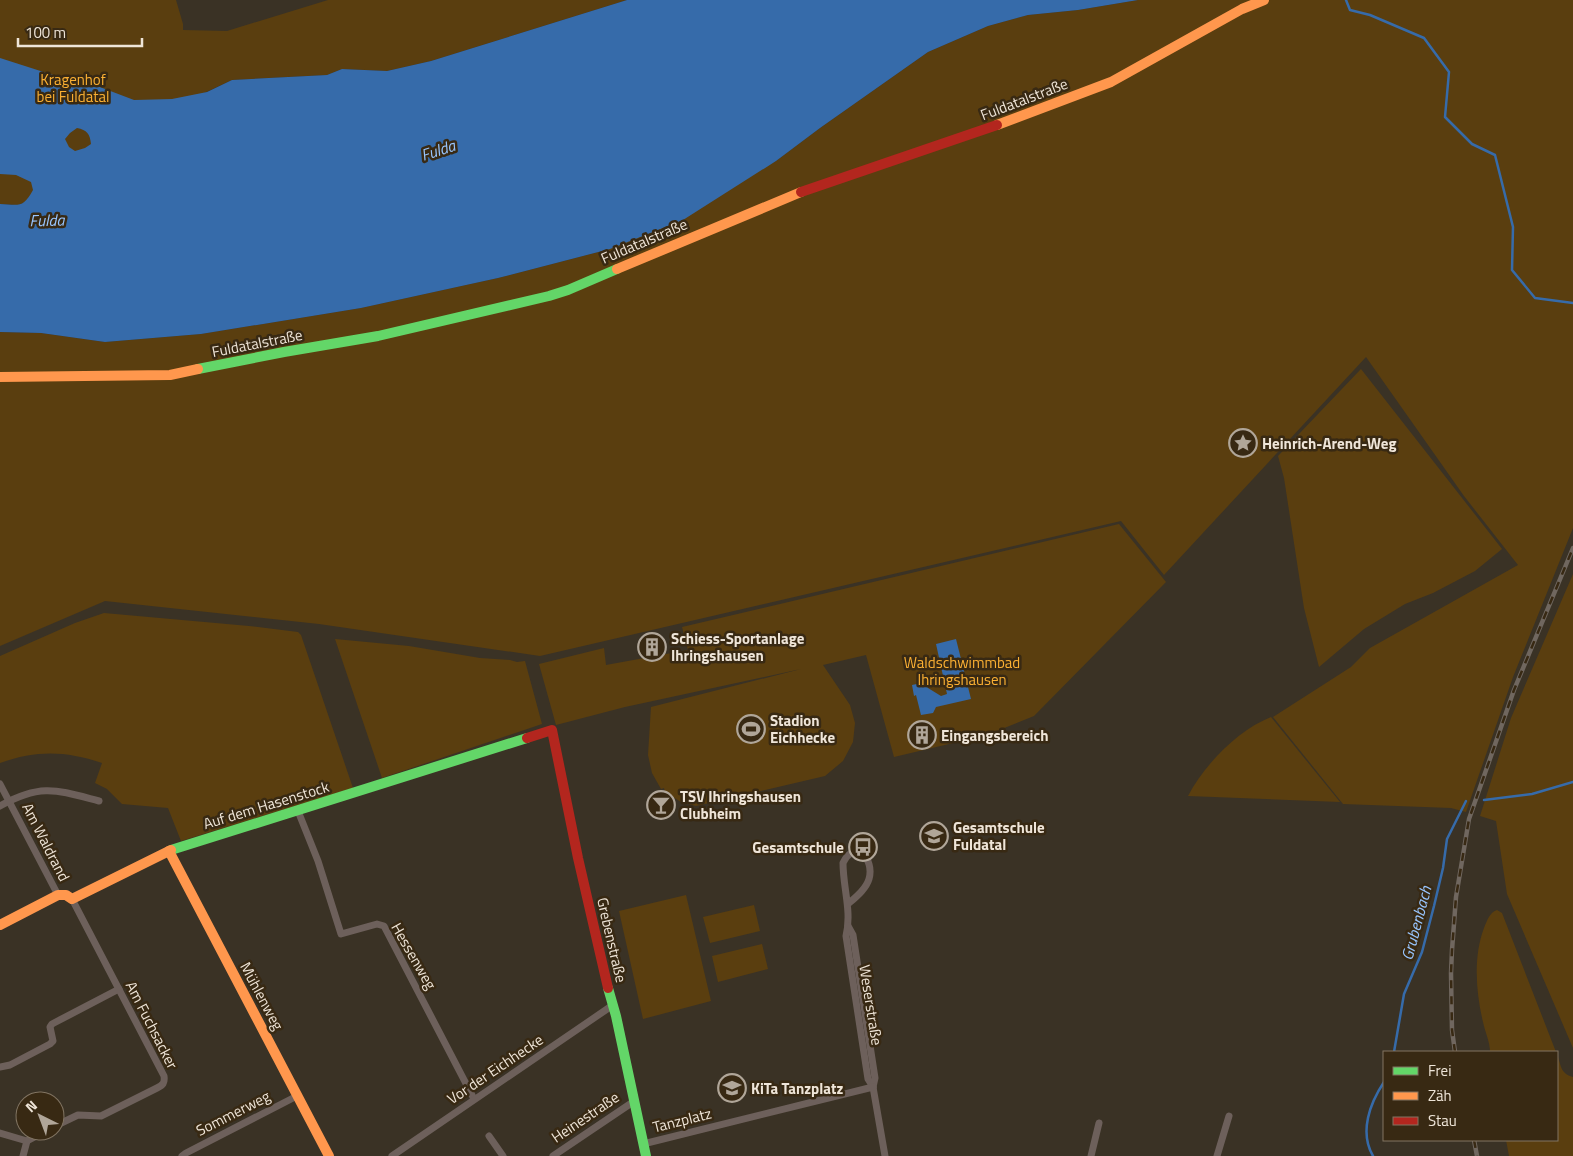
<svg xmlns="http://www.w3.org/2000/svg" width="1573" height="1156" font-family="'Titillium Web',sans-serif">
	<style>
		.green { fill: #5a3e0f }
		.water { fill: #366baa; fill-rule: evenodd }
		.lines { fill: none; stroke-linecap: round; stroke-linejoin: round }
		.stream { stroke: #366baa; stroke-width: 2.5 }
		.street { stroke: #6d605b; stroke-width: 7 }
		.fast { stroke: #63d668; stroke-width: 10 }
		.slow { stroke: #ff974d; stroke-width: 10 }
		.jam { stroke: #b3261e; stroke-width: 10 }
		.rail-casing { stroke: #70675f; stroke-width: 4.5 }
		.rail { stroke: #382913; stroke-width: 2.5; stroke-dasharray: 8; stroke-linecap: butt }
		.labels { text-anchor: middle; dominant-baseline: central; stroke-width: 5; stroke-linejoin: round; paint-order: stroke }
		.park-label { font-size: 15px; fill: #fbb033; stroke: #382913 }
		.street-label { font-size: 15px; fill: #efe5d8; stroke: #382913 }
		.poi-label { font-size: 15px; font-weight: bold; fill: #efe5d8; stroke: #382913; text-anchor: start }
		.water-label { font-size: 16px; font-style: italic; fill: #98c5fe; stroke: #382913 }
	</style>
	<rect width="100%" height="100%" fill="#3a3225"/>
	<!-- green -->
	<g class="green">
		<path d="M0 0H176L183 24V30L227 31 328 0H627L431 61 387 71 342 69 327 75 232 80 204 93 50 193 18 205 0 204Z"/>
		<path d="M1138 0H1573V528L1513 677 1466 812 1451 808 1343 804 1273 717 1351 667 1370 648 1518 565 1464 496 1366 357 1164 575 1121 521 540 656 319 624 105 601 0 646V332L41 333 105 342 201 334 361 308 498 278 610 249 776 161 820 128 928 52 988 26 1028 15 1078 10Z"/>
		<path d="M1361 369 1502 549 1475 571 1433 593 1405 604 1364 629 1319 667 1304 608 1284 478 1278 456Z"/>
		<path d="M1119 524 1166 582 1034 716 987 735 894 757 866 655 823 665 850 705 855 723 853 742 843 761 825 776 696 806 681 802 665 792 664 788 661 789 652 773 648 755 651 707 801 669 625 707 556 725 539 664 604 648 606 665 688 650 682 627Z"/>
		<path d="M1573 574V1048L1507 894 1496 821 1480 816 1511 718Z"/>
		<path d="M104 613 249 626 298 632 301 635 353 788 181 841 168 808 122 804 107 789 95 783 102 763C65 751 38 750 0 763V656L75 623Z"/>
		<path d="M335 639 409 646 480 658 510 660 517 662 525 661 542 724 382 778Z"/>
		<path d="M1271 717 1340 802 1188 796C1204 765 1238 730 1271 717Z"/>
		<path d="M686 895 711 1001 643 1019 619 911Z"/>
		<path d="M754 905 760 931 710 943 703 917Z"/>
		<path d="M1497 910 1502 913 1556 1052H1490C1490 1042 1485 1032 1483 1022 1476 993 1473 957 1484 928 1487 921 1489 913 1497 910Z"/>
		<path d="M762 944 768 969 718 982 712 956Z"/>
		<path d="M1557 1054C1561 1064 1560 1074 1573 1077V1156H1509L1506 1140H1557Z"/>
	</g>
	<!-- water -->
	<g class="water">
		<path d="M627 0H1138L1078 10 1028 15 988 26 928 52 820 128 776 161 683 220 610 249 498 278 361 308 201 334 105 342 41 333 0 332V204C20 205 23 208 33 190L31 182 16 175 0 174V58L53 75 92 84 134 100 172 99 207 92 232 80 327 75 342 69 387 71 431 61ZM77 128C87 130 90 134 91 144L85 148 75 151 69 147 65 139 70 133Z"/>
		<path d="M956 639 971 699 936 707 933 713 921 715 916 695 914 696 912 685 926 682 928 688 941 696 947 694 936 644Z"/>
	</g>
	<g class="lines">
		<!-- stream -->
		<g class="stream">
			<path d="M1346 0 1350 10 1370 15 1424 38 1449 72 1445 117 1472 144 1495 155 1513 227 1512 270 1535 298 1573 303"/>
			<path d="M1484 800 1532 794 1573 782"/>
			<path d="M1394 1052 1404 994 1422 952 1434 906 1443 868 1447 839 1466 801"/>
			<path d="M1373 1156C1359 1132 1370 1103 1384 1082"/>
		</g>
		<!-- street -->
		<g class="street">
			<path d="M0 784 58 895"/>
			<path d="M0 806C41 783 57 790 99 801"/>
			<path d="M298 811 318 861 341 934 377 924 384 926 474 1099"/>
			<path d="M848 904C856 897 866 889 869 879 875 858 854 839 843 863 843 888 852 911 846 936L868 1079 873 1087"/>
			<path d="M848 926 853 935 875 1078 873 1087 885 1156"/>
			<path d="M0 1067 10 1065 50 1044 53 1041 50 1027 52 1024 119 989"/>
			<path d="M55 1126 78 1115 101 1116 157 1088C163 1085 165 1083 164 1076L72 899"/>
			<path d="M0 1133 27 1141"/>
			<path d="M489 1136 503 1156"/>
			<path d="M27 1141 46 1131"/>
			<path d="M643 1144 873 1087"/>
			<path d="M23 1156 27 1141"/>
			<path d="M182 1156 186 1153 297 1096"/>
			<path d="M392 1156 613 1005"/>
			<path d="M553 1156 633 1102"/>
			<path d="M1091 1156 1099 1123"/>
			<path d="M1217 1156 1229 1116"/>
		</g>
		<!-- fast -->
		<g class="fast">
			<path d="M198 369 284 352 378 336 549 296 568 290 617 269"/>
			<path d="M171 850 527 738"/>
			<path d="M608 988 616 1016 646 1156"/>
		</g>
		<!-- slow -->
		<g class="slow">
			<path d="M997 125 1111 82 1242 9 1264 0"/>
			<path d="M617 269 801 192"/>
			<path d="M0 377 170 375 198 369"/>
			<path d="M169 851 329 1156"/>
			<path d="M0 925 58 895H66L72 899 171 850"/>
		</g>
		<!-- jam -->
		<g class="jam">
			<path d="M801 192 997 125"/>
			<path d="M527 738 552 730 578 858 608 988"/>
		</g>
		<defs>
			<g id="rail">
				<path d="M1455 1052 1452 1030 1451 973 1452 950 1456 897 1469 819 1514 690 1573 548"/>
				<path d="M1474 1140 1477 1156"/>
			</g>
		</defs>
		<!-- rail casing -->
		<use href="#rail" class="rail-casing"/>
		<!-- rail -->
		<use href="#rail" class="rail"/>
	</g>
	<!-- icons -->
	<defs>
		<symbol id="sight-ring" viewBox="-11 -11 22 22"><circle r="9.5" fill="#382913" stroke="#b0a699" stroke-width="1.5"/><path d="M0-6L1.8-2.2L6-1.7L2.9 1.2L3.7 5.4L0 3.3L-3.7 5.4L-2.9 1.2L-6-1.7L-1.8-2.2Z" fill="#b0a699"/></symbol>
		<symbol id="building-ring" viewBox="-11 -11 22 22"><circle r="9.5" fill="#382913" stroke="#b0a699" stroke-width="1.5"/><path d="M-4-6H4V6H1V3H-1V6H-4ZM-2.5-4.3h1.7v1.8h-1.7ZM.8-4.3h1.7v1.8H.8ZM-2.5-1h1.7V.8h-1.7ZM.8-1h1.7V.8H.8Z" fill="#b0a699"/></symbol>
		<symbol id="stadium-ring" viewBox="-11 -11 22 22"><circle r="9.5" fill="#382913" stroke="#b0a699" stroke-width="1.5"/><path d="M0-5a6.5 5 0 1 0 0 10a6.5 5 0 1 0 0-10ZM-3.5-1.8h7v3.6h-7Z" fill="#b0a699"/></symbol>
		<symbol id="bar-ring" viewBox="-11 -11 22 22"><circle r="9.5" fill="#382913" stroke="#b0a699" stroke-width="1.5"/><path d="M-6-5H6L.8 .8V4.5H3.5V6h-7V4.5H-.8V.8Z" fill="#b0a699"/></symbol>
		<symbol id="school-ring" viewBox="-11 -11 22 22"><circle r="9.5" fill="#382913" stroke="#b0a699" stroke-width="1.5"/><path d="M0-5L7-2L0 1L-7-2ZM-4 1L0 2.5L4 1V4Q0 6-4 4Z" fill="#b0a699"/></symbol>
		<symbol id="bus-ring" viewBox="-11 -11 22 22"><circle r="9.5" fill="#382913" stroke="#b0a699" stroke-width="1.5"/><path d="M-5-6H5V4H4V6H2V4H-2V6H-4V4H-5ZM-3.5-4V0h7V-4ZM-3.5 1.2v1.5H-2V1.2ZM2 1.2v1.5H3.5V1.2Z" fill="#b0a699"/></symbol>
	</defs>
	<g fill-rule="evenodd">
		<use href="#sight-ring" x="1227" y="427" width="32" height="32"/>
		<use href="#building-ring" x="636" y="631" width="32" height="32"/>
		<use href="#stadium-ring" x="735" y="713" width="32" height="32"/>
		<use href="#building-ring" x="906" y="719" width="32" height="32"/>
		<use href="#bar-ring" x="645" y="789" width="32" height="32"/>
		<use href="#school-ring" x="918" y="820" width="32" height="32"/>
		<use href="#bus-ring" x="847" y="831" width="32" height="32"/>
		<use href="#school-ring" x="716" y="1072" width="32" height="32"/>
	</g>
	<g class="labels">
		<!-- park labels -->
		<g class="park-label">
			<text x="73" y="79">Kragenhof<tspan x="73" dy="17">bei Fuldatal</tspan></text>
			<text x="962" y="662">Waldschwimmbad<tspan x="962" dy="17">Ihringshausen</tspan></text>
		</g>
		<!-- street labels -->
		<g class="street-label">
			<text transform="translate(1024 99) rotate(-21)">Fuldatalstraße</text>
			<text transform="translate(644 241) rotate(-23)">Fuldatalstraße</text>
			<text transform="translate(257 343) rotate(-11)">Fuldatalstraße</text>
			<text transform="translate(266 805) rotate(-17)">Auf dem Hasenstock</text>
			<text transform="translate(46 842) rotate(63)">Am Waldrand</text>
			<text transform="translate(612 940) rotate(77)">Grebenstraße</text>
			<text transform="translate(414 956) rotate(60)">Hessenweg</text>
			<text transform="translate(262 996) rotate(62)">Mühlenweg</text>
			<text transform="translate(871 1005) rotate(81)">Weserstraße</text>
			<text transform="translate(152 1025) rotate(63)">Am Fuchsacker</text>
			<text transform="translate(495 1069) rotate(-34)">Vor der Eichhecke</text>
			<text transform="translate(233 1113) rotate(-27)">Sommerweg</text>
			<text transform="translate(585 1117) rotate(-34)">Heinestraße</text>
			<text transform="translate(682 1120) rotate(-14)">Tanzplatz</text>
		</g>
		<!-- poi labels -->
		<g class="poi-label">
			<text x="1262" y="443">Heinrich-Arend-Weg</text>
			<text x="671" y="638">Schiess-Sportanlage<tspan x="671" dy="17">Ihringshausen</tspan></text>
			<text x="770" y="720">Stadion<tspan x="770" dy="17">Eichhecke</tspan></text>
			<text x="941" y="735">Eingangsbereich</text>
			<text x="680" y="796">TSV Ihringshausen<tspan x="680" dy="17">Clubheim</tspan></text>
			<text x="953" y="827">Gesamtschule<tspan x="953" dy="17">Fuldatal</tspan></text>
			<text x="844" y="847" text-anchor="end">Gesamtschule</text>
			<text x="751" y="1088">KiTa Tanzplatz</text>
		</g>
		<!-- water labels -->
		<g class="water-label">
			<text transform="translate(438 150) rotate(-18)">Fulda</text>
			<text transform="translate(47 220) rotate(-1)">Fulda</text>
			<text transform="translate(1416 923) rotate(-75)">Grubenbach</text>
		</g>
	</g>
	<!-- legend -->
	<rect x="1383" y="1051" width="175" height="90" fill="#382913" stroke="#817462"/>
	<rect x="1393" y="1067" width="25" height="8" fill="#63d668" stroke="#817462"/>
	<text x="1428" y="1076" font-size="15" fill="#efe5d8">Frei</text>
	<rect x="1393" y="1092" width="25" height="8" fill="#ff974d" stroke="#817462"/>
	<text x="1428" y="1101" font-size="15" fill="#efe5d8">Zäh</text>
	<rect x="1393" y="1117" width="25" height="8" fill="#b3261e" stroke="#817462"/>
	<text x="1428" y="1126" font-size="15" fill="#efe5d8">Stau</text>
	<!-- north arrow -->
	<g transform="translate(40 1116) rotate(318)"><circle r="24" fill="#382913" stroke="#817462"/>
	<path d="M0-4L9 19L0 12L-9 19Z" fill="#b0a699"/>
	<text y="-8" font-size="14" font-weight="bold" text-anchor="middle" fill="#efe5d8">N</text>
	</g>
	<!-- scale -->
	<path d="M18 38v8h124v-8" fill="none" stroke="#efe5d8" stroke-width="2.5"/>
	<text x="25" y="38" font-size="15" fill="#efe5d8" stroke="#382913" stroke-width="4" paint-order="stroke">100 m</text>
</svg>
